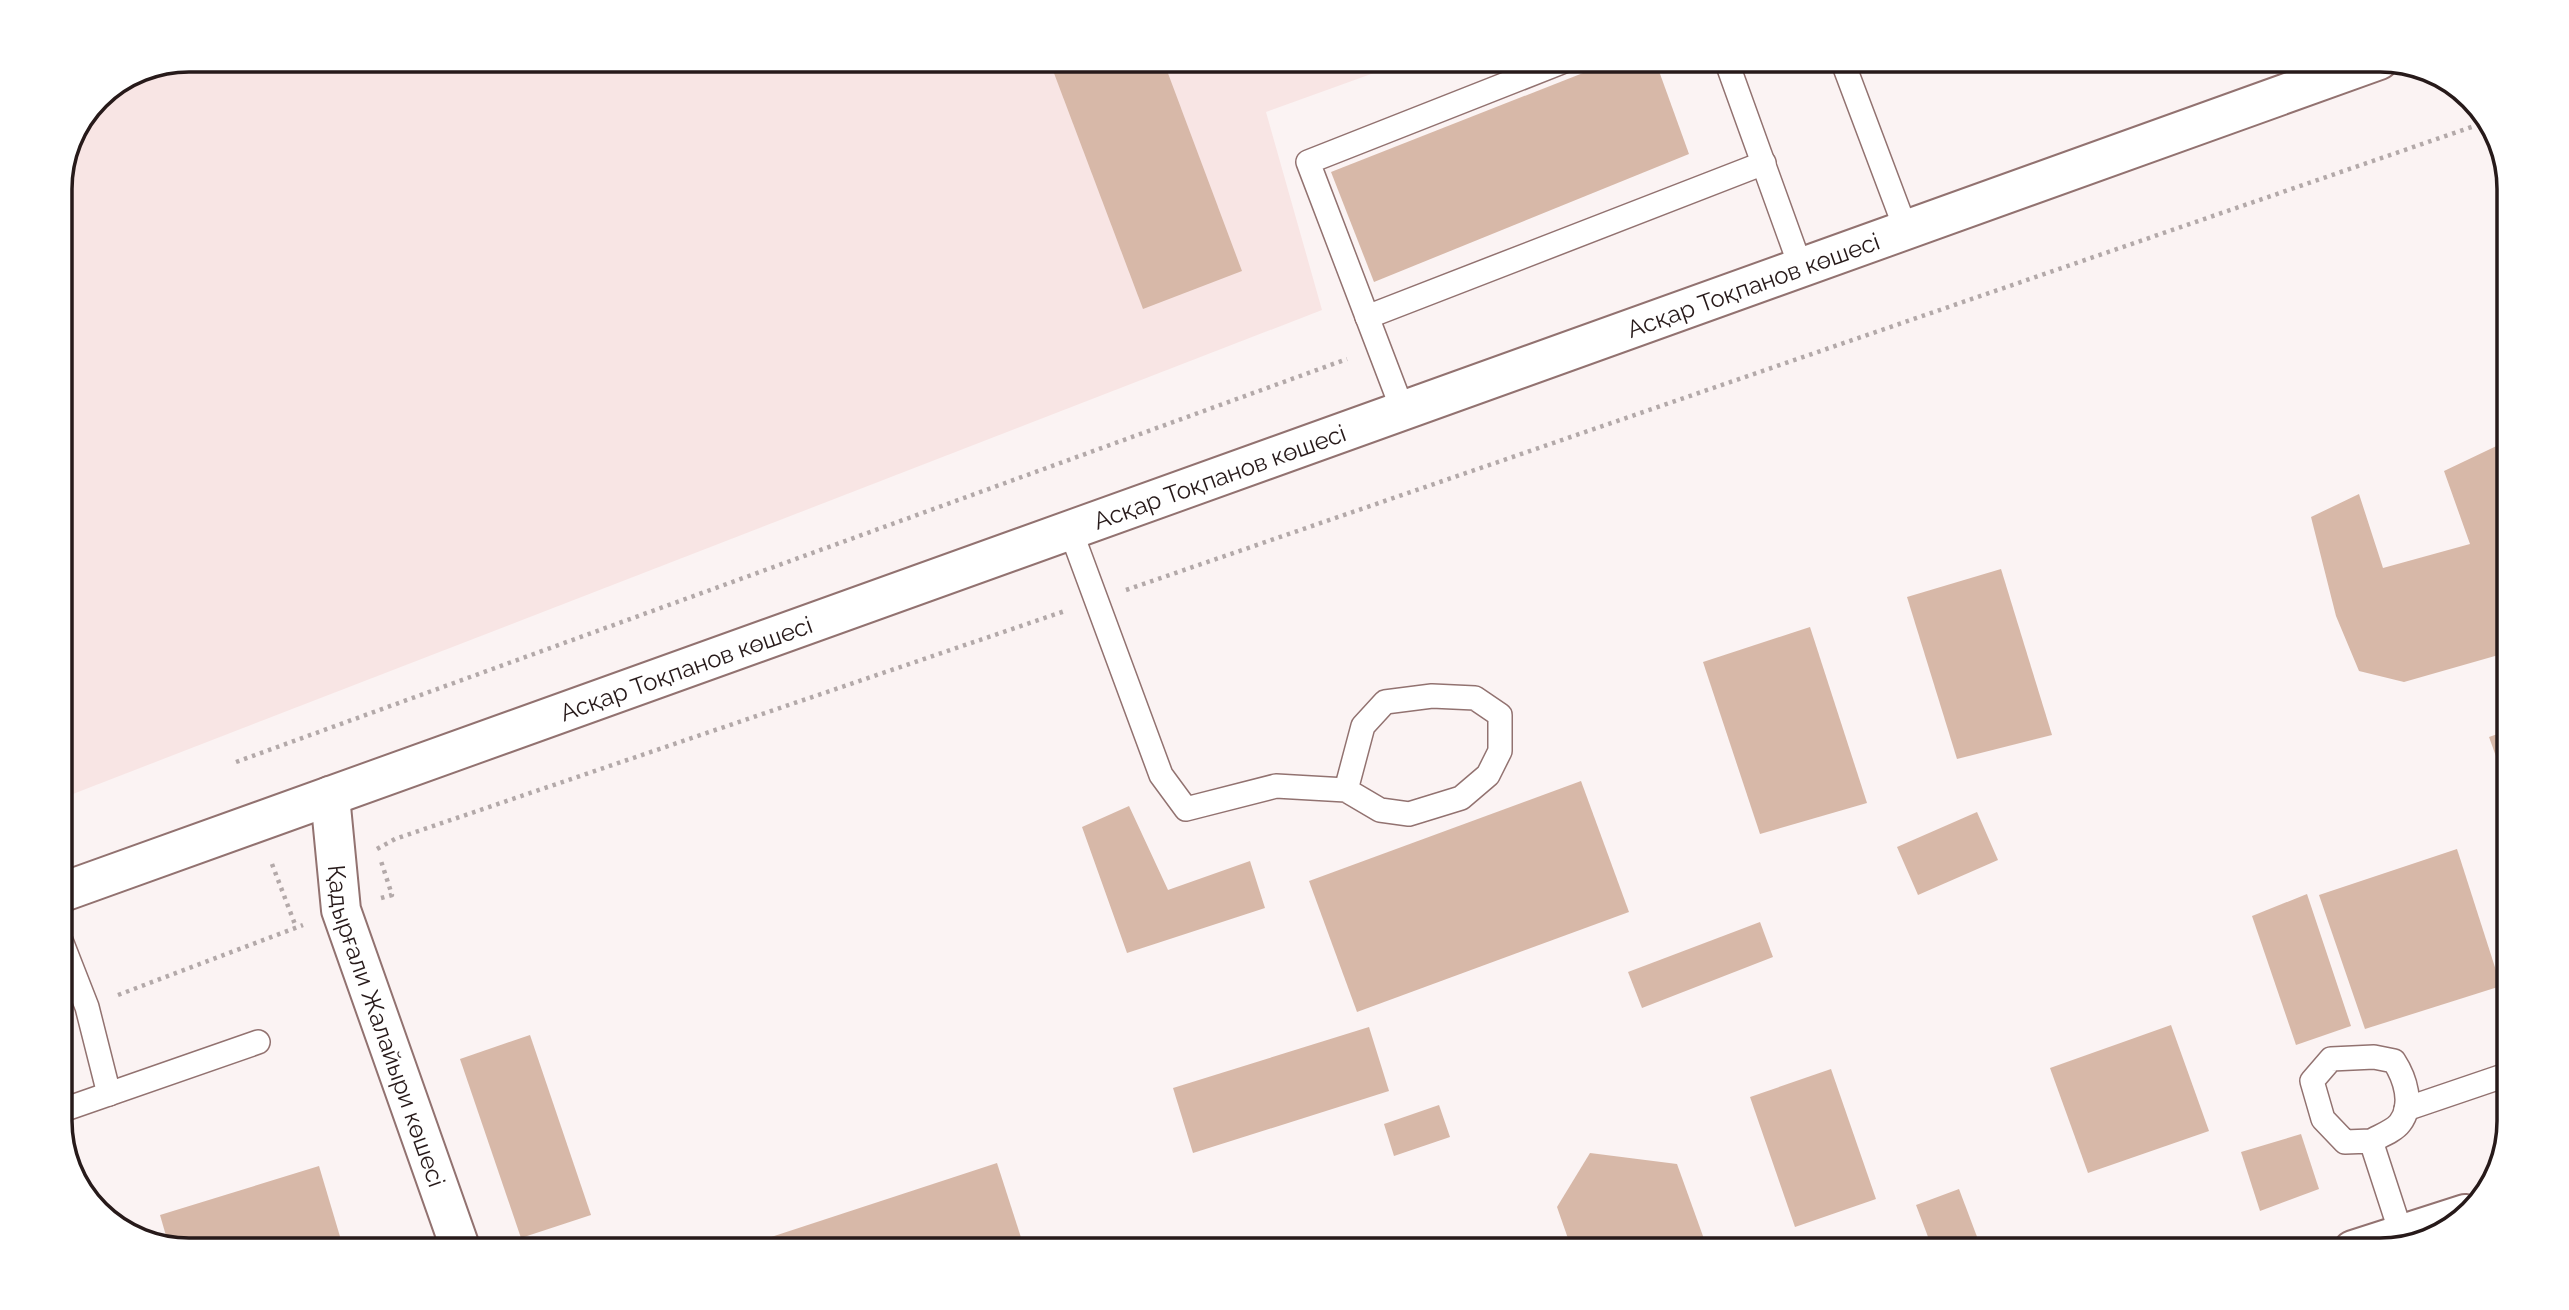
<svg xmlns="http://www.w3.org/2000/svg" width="2569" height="1310" font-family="Raleway,sans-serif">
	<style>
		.built { fill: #f8e5e4 }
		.building { fill: #d7b8a8 }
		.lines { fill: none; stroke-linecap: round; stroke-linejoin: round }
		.service-casing { stroke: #927270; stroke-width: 26 }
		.minor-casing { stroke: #927270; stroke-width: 42 }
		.tertiary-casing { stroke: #927270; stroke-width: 42 }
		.path { stroke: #b3a9a9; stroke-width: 4.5; stroke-dasharray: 3.5 5; stroke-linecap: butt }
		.service { stroke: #fff; stroke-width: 23 }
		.minor { stroke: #fff; stroke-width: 38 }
		.tertiary { stroke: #fff; stroke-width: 38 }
		.labels { text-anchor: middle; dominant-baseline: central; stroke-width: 6; stroke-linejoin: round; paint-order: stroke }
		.street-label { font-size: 24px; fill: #271a1a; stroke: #fff }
		.rim { fill: none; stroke: #271a1a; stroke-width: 3.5 }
	</style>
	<rect width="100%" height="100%" fill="#fbf3f3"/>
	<!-- built -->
	<path class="built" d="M188 60H1410L1266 112 1322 310 60 799V180L98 97 139 69Z"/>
	<!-- building -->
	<g class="building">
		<path d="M1049 60H1163L1242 271 1143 309Z"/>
		<path d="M1616 60H1655L1689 154 1374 282 1331 172Z"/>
		<path d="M2507 441 2509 652 2404 682 2359 671 2336 616 2311 517 2359 494 2383 568 2470 544 2444 471Z"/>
		<path d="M2001 569 2052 735 1957 759 1907 597Z"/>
		<path d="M1810 627 1867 803 1760 834 1703 662Z"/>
		<path d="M2509 730V770L2502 773 2489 737Z"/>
		<path d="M1581 781 1629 912 1357 1012 1309 881Z"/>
		<path d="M1129 806 1168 890 1250 861 1265 908 1127 953 1082 827Z"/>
		<path d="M1977 812 1998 860 1918 895 1897 847Z"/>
		<path d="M2457 849 2501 986 2365 1029 2319 895Z"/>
		<path d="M2307 894 2351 1026 2296 1045 2252 916Z"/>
		<path d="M1760 922 1773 957 1642 1008 1628 972Z"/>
		<path d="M2171 1025 2209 1131 2088 1173 2050 1068Z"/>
		<path d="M1369 1027 1389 1091 1193 1153 1173 1088Z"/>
		<path d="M530 1035 591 1215 521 1238 460 1059Z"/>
		<path d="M1831 1069 1876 1199 1795 1227 1750 1097Z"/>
		<path d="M1439 1105 1450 1137 1394 1156 1384 1124Z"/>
		<path d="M2301 1134 2319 1189 2260 1211 2241 1152Z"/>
		<path d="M1590 1153 1677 1164 1708 1250H1572L1557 1207Z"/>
		<path d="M997 1163 1025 1250H762L759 1241Z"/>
		<path d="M319 1166 344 1250H188L169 1246 160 1215Z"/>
		<path d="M1959 1189 1982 1250H1933L1916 1205Z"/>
	</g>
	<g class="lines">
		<defs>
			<g id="service">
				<path d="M1726 60 1801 268"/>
				<path d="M1842 60 1906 230"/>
				<path d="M1367 317 1764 163"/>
				<path d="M1403 411 1308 162 1567 60"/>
				<path d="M1070 529 1161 775 1186 809 1276 786 1346 790 1380 810 1409 814 1461 798 1488 775 1500 751V715L1475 698 1432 696 1385 702 1363 726 1346 790"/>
				<path d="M2509 801V805"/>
				<path d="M60 938 87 1007 109 1094"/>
				<path d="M2406 1109 2509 1074"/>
				<path d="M60 1111 258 1042"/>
				<path d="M2371 1141C2380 1136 2394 1131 2400 1123 2414 1105 2405 1078 2394 1061L2374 1057 2331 1059 2312 1081 2323 1119 2345 1142 2371 1141 2401 1233"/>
			</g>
			<g id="minor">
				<path id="s1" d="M330 796 341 910 461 1250"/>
				<path d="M2353 1250 2465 1214"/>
			</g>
			<g id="tertiary">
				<path id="s2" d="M60 893 2379 60"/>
			</g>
		</defs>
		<!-- service casing -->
		<use href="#service" class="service-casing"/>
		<!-- minor casing -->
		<use href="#minor" class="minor-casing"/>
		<!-- tertiary casing -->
		<use href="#tertiary" class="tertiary-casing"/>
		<!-- path -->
		<g class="path">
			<path d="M1126 590 2489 121"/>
			<path d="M236 762 1347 359"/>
			<path d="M377 849 395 839 1065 611"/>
			<path d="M272 864 296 927"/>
			<path d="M381 898 392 895 381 861"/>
			<path d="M118 995 303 925"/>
		</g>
		<!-- service -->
		<use href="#service" class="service"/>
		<!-- minor -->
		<use href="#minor" class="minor"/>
		<!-- tertiary -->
		<use href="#tertiary" class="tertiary"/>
	</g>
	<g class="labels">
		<!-- street labels -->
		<g class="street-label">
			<text stroke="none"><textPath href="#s2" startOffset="1799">Асқар Тоқпанов көшесі</textPath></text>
			<text stroke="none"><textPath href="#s2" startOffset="1232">Асқар Тоқпанов көшесі</textPath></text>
			<text stroke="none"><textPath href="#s2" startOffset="665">Асқар Тоқпанов көшесі</textPath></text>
			<text stroke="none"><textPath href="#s1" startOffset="238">Қадырғали Жалайыри көшесі</textPath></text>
		</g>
	</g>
	<!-- crop -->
	<path d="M0 0H2569V1310H0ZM189 72H2380A117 117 0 0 1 2497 189V1121A117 117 0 0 1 2380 1238H189A117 117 0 0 1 72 1121V189A117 117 0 0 1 189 72Z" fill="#fff" fill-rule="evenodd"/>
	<path class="rim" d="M189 72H2380A117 117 0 0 1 2497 189V1121A117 117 0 0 1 2380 1238H189A117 117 0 0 1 72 1121V189A117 117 0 0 1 189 72Z"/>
</svg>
